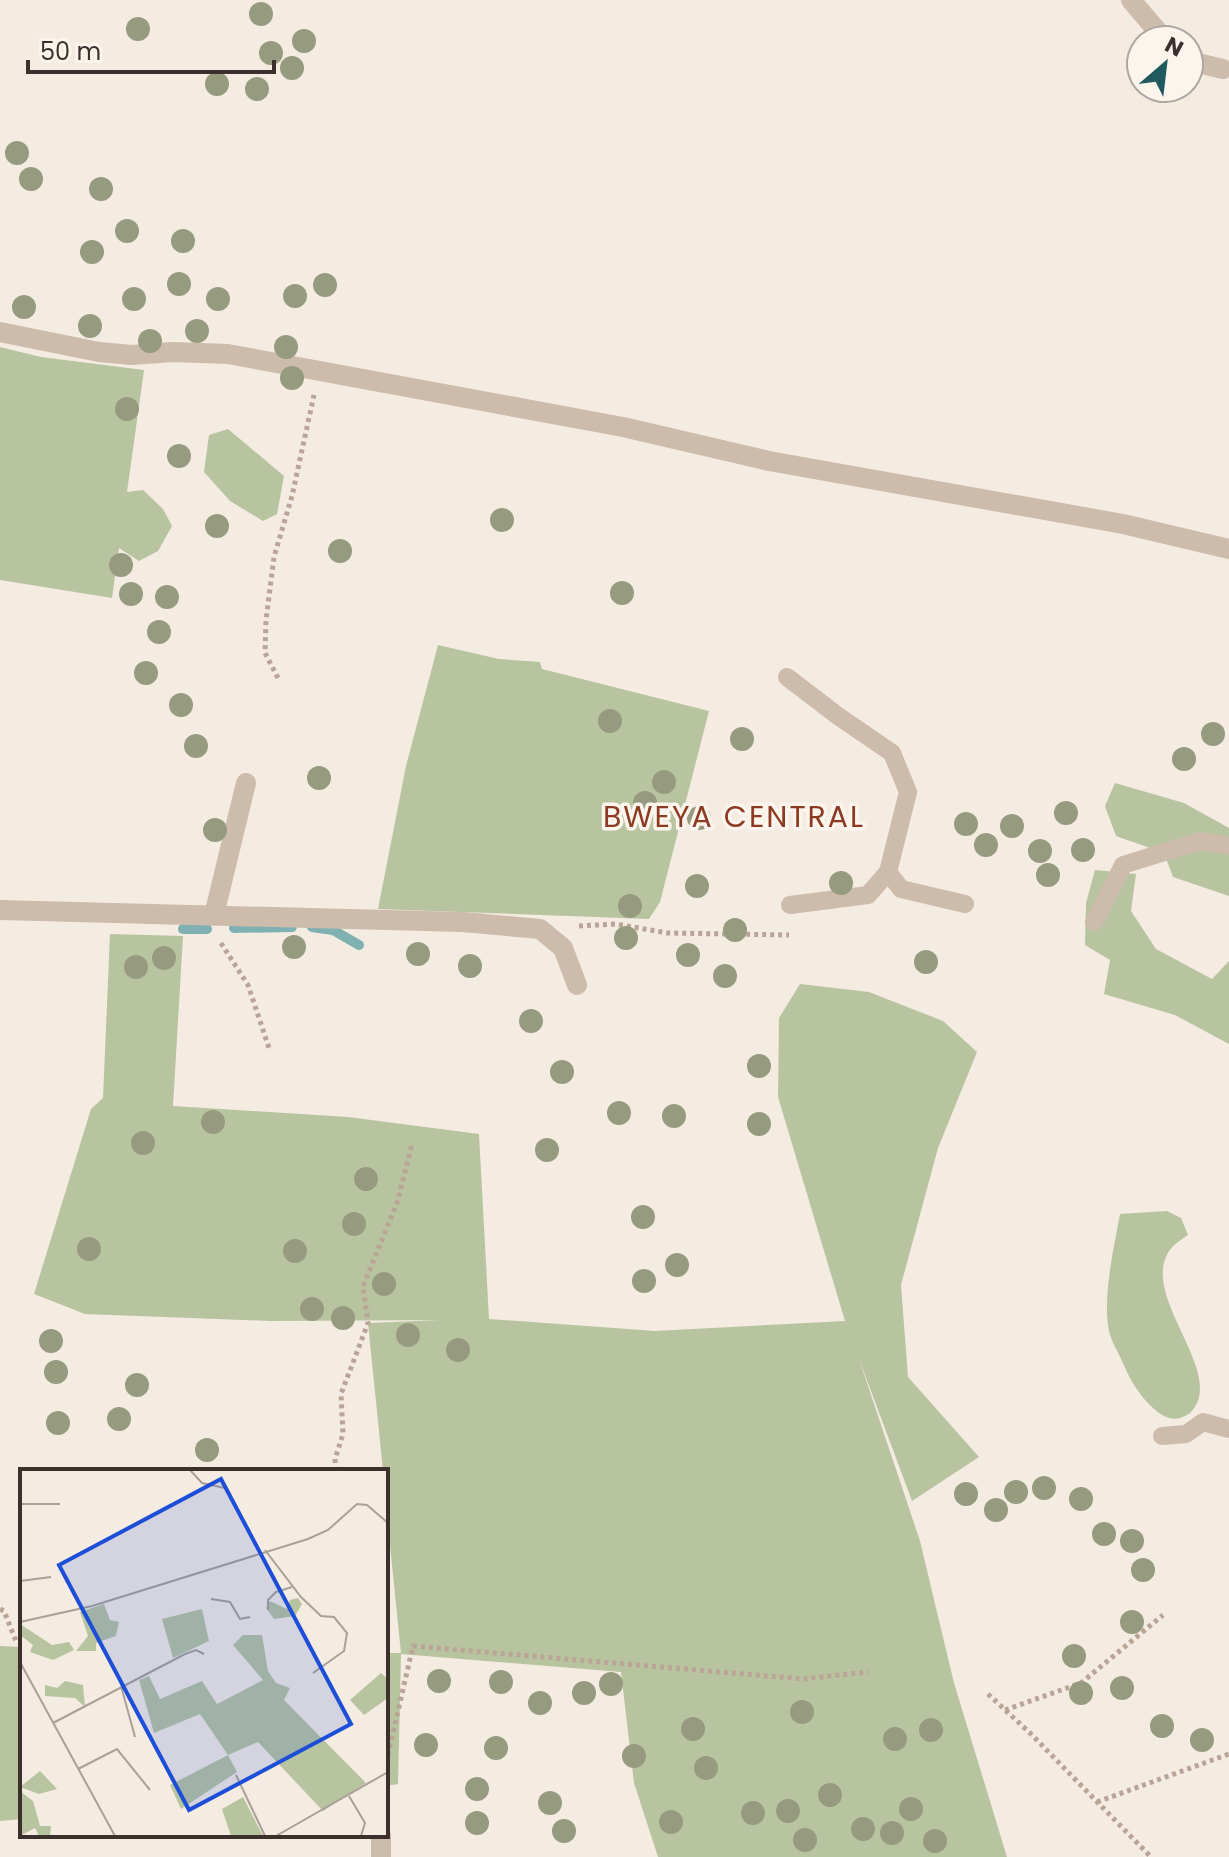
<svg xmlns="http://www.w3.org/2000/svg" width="1229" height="1857" font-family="Poppins,sans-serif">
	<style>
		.green { fill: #b8c4a0 }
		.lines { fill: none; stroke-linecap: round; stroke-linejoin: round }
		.stream { stroke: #7fb0b2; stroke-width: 10 }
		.path { stroke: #b9a596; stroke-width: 5; stroke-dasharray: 4 4; stroke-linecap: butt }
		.lane { stroke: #cdbbac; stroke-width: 18 }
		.street { stroke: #cdbbac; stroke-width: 20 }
		.tree { fill: #969b7f }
		.labels { text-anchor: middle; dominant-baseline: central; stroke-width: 7; stroke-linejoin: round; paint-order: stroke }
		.quarter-label { font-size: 30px; letter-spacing: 2px; fill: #8c3b22; stroke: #fbf5ee }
		.inset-road { fill: none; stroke: #aaa098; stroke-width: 2 }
		.view { fill: #1d4ed8; fill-opacity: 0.15; stroke: #1d4ed8; stroke-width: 4 }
		.inset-edge { fill: none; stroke: #3b302b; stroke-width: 4 }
	</style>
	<rect width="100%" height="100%" fill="#f4ebe1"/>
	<!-- green -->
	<g class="green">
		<path d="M0 347 41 357 144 370 127 492 143 490 163 509 172 526 158 551 139 561 119 548 112 598 0 580Z"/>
		<path d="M228 429 284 476 277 514 263 521 230 501 204 472 209 435Z"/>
		<path d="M438 645 499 659 540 662 542 669 709 711 660 902 649 919 378 909 406 766Z"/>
		<path d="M1115 783 1184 803 1229 828V896L1173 877 1164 853 1116 836 1105 806Z"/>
		<path d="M1095 870 1136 874 1131 911 1156 949 1212 979 1229 961V1044L1175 1015 1104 994 1110 960 1085 945 1086 903Z"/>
		<path d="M110 934 183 936 173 1106 348 1117 479 1134 489 1319 655 1331 845 1321 778 1097 779 1018 800 984 869 992 943 1021 977 1052 938 1148 901 1285 908 1377 979 1457 912 1501 859 1359 920 1541 954 1683 1007 1857H658L634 1783 621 1672 401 1654 398 1784 386 1786V1653H401L386 1506V1471H383L368 1323 440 1320 271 1321 85 1314 34 1294 91 1109 103 1098Z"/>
		<path d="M1167 1211 1181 1218 1188 1235C1182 1239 1173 1245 1169 1251 1139 1298 1229 1374 1190 1413 1176 1423 1165 1419 1153 1408 1139 1395 1130 1380 1123 1363 1119 1354 1113 1344 1110 1335 1101 1303 1114 1247 1120 1214Z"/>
		<path d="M0 1646 22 1647V1819L0 1821Z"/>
	</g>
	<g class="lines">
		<!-- stream -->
		<g class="stream">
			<path d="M312 927 333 930 359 945"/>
			<path d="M234 928 292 927"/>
			<path d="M183 929H207"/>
		</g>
		<!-- path -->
		<g class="path">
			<path d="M278 678 265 653 266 620 274 557 292 496 314 395"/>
			<path d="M579 926 615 924 668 933 789 935"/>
			<path d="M221 943 248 985 269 1048"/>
			<path d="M336 1471 335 1459 343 1434 341 1394 368 1323 363 1286 397 1203 412 1144"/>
			<path d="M0 1609 4 1611 16 1641"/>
			<path d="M988 1694 1030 1733 1151 1857"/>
			<path d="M1005 1710 1081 1683 1163 1615"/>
			<path d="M386 1763 413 1646 803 1679 868 1672"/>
			<path d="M1097 1802 1229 1754"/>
		</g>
		<!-- lane -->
		<g class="lane">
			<path d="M787 677 838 716 892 753 908 792 888 872 901 889 965 904"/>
			<path d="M790 905 868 895 888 872"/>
			<path d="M1094 922 1123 865 1200 841 1229 846"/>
			<path d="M1162 1436 1186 1434 1203 1422 1229 1429"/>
		</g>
		<!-- street -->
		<g class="street">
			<path d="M1131 0 1165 40"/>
			<path d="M1189 61 1223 69"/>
			<path d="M0 332 99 352 132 355 173 352 228 354 623 427 769 461 1123 524 1229 549"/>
			<path d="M0 910 463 922 540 929 563 948 577 985"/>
			<path d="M214 915 246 783"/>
			<path d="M381 1857V1835"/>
		</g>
	</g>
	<!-- trees -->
	<g class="tree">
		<circle cx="261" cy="14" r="12"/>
		<circle cx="138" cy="29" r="12"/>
		<circle cx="304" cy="41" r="12"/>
		<circle cx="271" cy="53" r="12"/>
		<circle cx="292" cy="68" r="12"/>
		<circle cx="217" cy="84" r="12"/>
		<circle cx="257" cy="89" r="12"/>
		<circle cx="17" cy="153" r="12"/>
		<circle cx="31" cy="179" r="12"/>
		<circle cx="101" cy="189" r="12"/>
		<circle cx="127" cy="231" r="12"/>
		<circle cx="183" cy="241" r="12"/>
		<circle cx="92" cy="252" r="12"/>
		<circle cx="179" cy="284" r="12"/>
		<circle cx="325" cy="285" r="12"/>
		<circle cx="295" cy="296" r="12"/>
		<circle cx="134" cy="299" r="12"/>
		<circle cx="218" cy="299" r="12"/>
		<circle cx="24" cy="307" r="12"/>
		<circle cx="90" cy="326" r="12"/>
		<circle cx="197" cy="331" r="12"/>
		<circle cx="150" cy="341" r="12"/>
		<circle cx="286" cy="347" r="12"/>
		<circle cx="292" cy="378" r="12"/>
		<circle cx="127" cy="409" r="12"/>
		<circle cx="179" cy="456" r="12"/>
		<circle cx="502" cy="520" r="12"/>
		<circle cx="217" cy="526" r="12"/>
		<circle cx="340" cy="551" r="12"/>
		<circle cx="121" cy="565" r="12"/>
		<circle cx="622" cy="593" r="12"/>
		<circle cx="131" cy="594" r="12"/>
		<circle cx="167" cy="597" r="12"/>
		<circle cx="159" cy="632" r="12"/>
		<circle cx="146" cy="673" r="12"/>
		<circle cx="181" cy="705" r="12"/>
		<circle cx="610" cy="721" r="12"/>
		<circle cx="1213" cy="734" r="12"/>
		<circle cx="742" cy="739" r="12"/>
		<circle cx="196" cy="746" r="12"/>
		<circle cx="1184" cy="759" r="12"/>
		<circle cx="319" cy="778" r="12"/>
		<circle cx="664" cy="782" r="12"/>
		<circle cx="645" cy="803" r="12"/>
		<circle cx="1066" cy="813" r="12"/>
		<circle cx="699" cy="818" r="12"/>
		<circle cx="966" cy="824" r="12"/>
		<circle cx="1012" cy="826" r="12"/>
		<circle cx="215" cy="830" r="12"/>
		<circle cx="986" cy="845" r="12"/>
		<circle cx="1083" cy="850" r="12"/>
		<circle cx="1040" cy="851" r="12"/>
		<circle cx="1048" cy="875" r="12"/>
		<circle cx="841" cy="883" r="12"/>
		<circle cx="697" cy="886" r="12"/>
		<circle cx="630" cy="906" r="12"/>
		<circle cx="735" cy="930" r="12"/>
		<circle cx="626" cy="938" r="12"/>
		<circle cx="294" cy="947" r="12"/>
		<circle cx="418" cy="954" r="12"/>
		<circle cx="688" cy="955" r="12"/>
		<circle cx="164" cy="958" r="12"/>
		<circle cx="926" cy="962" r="12"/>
		<circle cx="470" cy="966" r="12"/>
		<circle cx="136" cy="967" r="12"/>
		<circle cx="725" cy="976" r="12"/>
		<circle cx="531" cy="1021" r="12"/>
		<circle cx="759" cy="1066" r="12"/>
		<circle cx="562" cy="1072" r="12"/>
		<circle cx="619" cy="1113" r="12"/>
		<circle cx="674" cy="1116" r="12"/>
		<circle cx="213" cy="1122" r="12"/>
		<circle cx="759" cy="1124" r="12"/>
		<circle cx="143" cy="1143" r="12"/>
		<circle cx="547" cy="1150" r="12"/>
		<circle cx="366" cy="1179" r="12"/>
		<circle cx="643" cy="1217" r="12"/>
		<circle cx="354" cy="1224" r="12"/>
		<circle cx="89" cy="1249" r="12"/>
		<circle cx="295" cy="1251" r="12"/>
		<circle cx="677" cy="1265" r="12"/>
		<circle cx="644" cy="1281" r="12"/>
		<circle cx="384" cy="1284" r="12"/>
		<circle cx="312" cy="1309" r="12"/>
		<circle cx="343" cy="1318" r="12"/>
		<circle cx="408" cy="1335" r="12"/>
		<circle cx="51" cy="1341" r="12"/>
		<circle cx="458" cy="1350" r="12"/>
		<circle cx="56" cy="1372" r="12"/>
		<circle cx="137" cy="1385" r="12"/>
		<circle cx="119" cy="1419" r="12"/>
		<circle cx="58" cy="1423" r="12"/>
		<circle cx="207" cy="1450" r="12"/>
		<circle cx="1044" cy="1488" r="12"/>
		<circle cx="1016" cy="1492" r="12"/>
		<circle cx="966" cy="1494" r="12"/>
		<circle cx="1081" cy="1499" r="12"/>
		<circle cx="996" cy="1510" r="12"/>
		<circle cx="1104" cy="1534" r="12"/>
		<circle cx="1132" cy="1541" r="12"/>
		<circle cx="1143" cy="1570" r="12"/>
		<circle cx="1132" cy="1622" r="12"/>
		<circle cx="1074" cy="1656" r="12"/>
		<circle cx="439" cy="1681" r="12"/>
		<circle cx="501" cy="1682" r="12"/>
		<circle cx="611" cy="1684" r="12"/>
		<circle cx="1122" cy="1688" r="12"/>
		<circle cx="584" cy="1693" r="12"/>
		<circle cx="1081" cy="1693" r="12"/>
		<circle cx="540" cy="1703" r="12"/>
		<circle cx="802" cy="1712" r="12"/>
		<circle cx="1162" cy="1726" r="12"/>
		<circle cx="693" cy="1729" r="12"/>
		<circle cx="931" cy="1730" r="12"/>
		<circle cx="895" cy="1739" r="12"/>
		<circle cx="1202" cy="1740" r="12"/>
		<circle cx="426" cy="1745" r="12"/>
		<circle cx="496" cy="1748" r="12"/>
		<circle cx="634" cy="1756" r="12"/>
		<circle cx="706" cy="1768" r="12"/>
		<circle cx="477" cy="1789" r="12"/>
		<circle cx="830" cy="1795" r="12"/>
		<circle cx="550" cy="1803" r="12"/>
		<circle cx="911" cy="1809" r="12"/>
		<circle cx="788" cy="1811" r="12"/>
		<circle cx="753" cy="1813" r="12"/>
		<circle cx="671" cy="1822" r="12"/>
		<circle cx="477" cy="1823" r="12"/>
		<circle cx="863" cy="1829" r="12"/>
		<circle cx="564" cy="1831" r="12"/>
		<circle cx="892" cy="1833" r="12"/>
		<circle cx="805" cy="1840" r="12"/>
		<circle cx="935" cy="1841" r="12"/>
	</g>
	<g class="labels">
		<!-- quarter labels -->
		<g class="quarter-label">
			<text x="734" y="816">BWEYA CENTRAL</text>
		</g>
	</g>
	<!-- overview -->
	<g transform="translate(20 1469)">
		<rect width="368" height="368" fill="#f4ebe1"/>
		<path d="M278 129 282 135 275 147 254 150 246 139 250 132 267 140 270 131ZM84 135 90 151 99 153 96 167 76 174V182H56L68 167 60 143ZM182 140 189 172 153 189 142 150ZM0 155 32 176 49 173 54 181 33 191 10 183 13 176 0 166ZM223 166H242L248 202 256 214 270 219 264 231 346 314 303 342 238 273 208 286 217 303 161 340 150 316 208 286 180 245 134 264 119 211 129 207 140 230 182 212 197 235 243 211 213 176ZM361 204 368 210V229L344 246 330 231ZM45 212 63 216 65 238 55 229 25 227V216L37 219ZM20 302 37 320 19 325 0 318ZM0 322 13 332 20 357H31L30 367H19L15 359 0 367ZM223 328 243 367H211L202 340Z" fill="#b8c4a0"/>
		<path class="inset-road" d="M170 1 182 14 205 19M0 35H40M245 81 281 128 301 147 314 148 327 164 324 182 293 204M0 112 31 108M191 130 210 133 220 150 230 148M248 141V131L256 123 272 118M0 153 72 137 288 70 308 61 337 35 347 36 368 54M0 193 95 367M101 217 115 268M33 254 165 185 176 181 184 185M58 300 97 280 130 321M216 306 245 367M329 327 345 354 341 367M256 367 368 303"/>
		<path class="view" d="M201 10 331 255 169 341 39 96Z"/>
		<rect width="368" height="368" class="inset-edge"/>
	</g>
	<!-- north arrow -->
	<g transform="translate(1165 64) rotate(28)"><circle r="38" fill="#fbf5ee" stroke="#aea6a0" stroke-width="2"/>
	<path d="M0-6L14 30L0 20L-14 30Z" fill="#1f5a5e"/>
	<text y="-12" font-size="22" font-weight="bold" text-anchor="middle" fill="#3b302b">N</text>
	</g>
	<!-- scale -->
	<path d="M28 60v12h246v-12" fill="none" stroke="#3b302b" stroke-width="4"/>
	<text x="40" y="60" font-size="24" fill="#3b302b" stroke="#fbf5ee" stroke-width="6" paint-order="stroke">50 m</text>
</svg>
